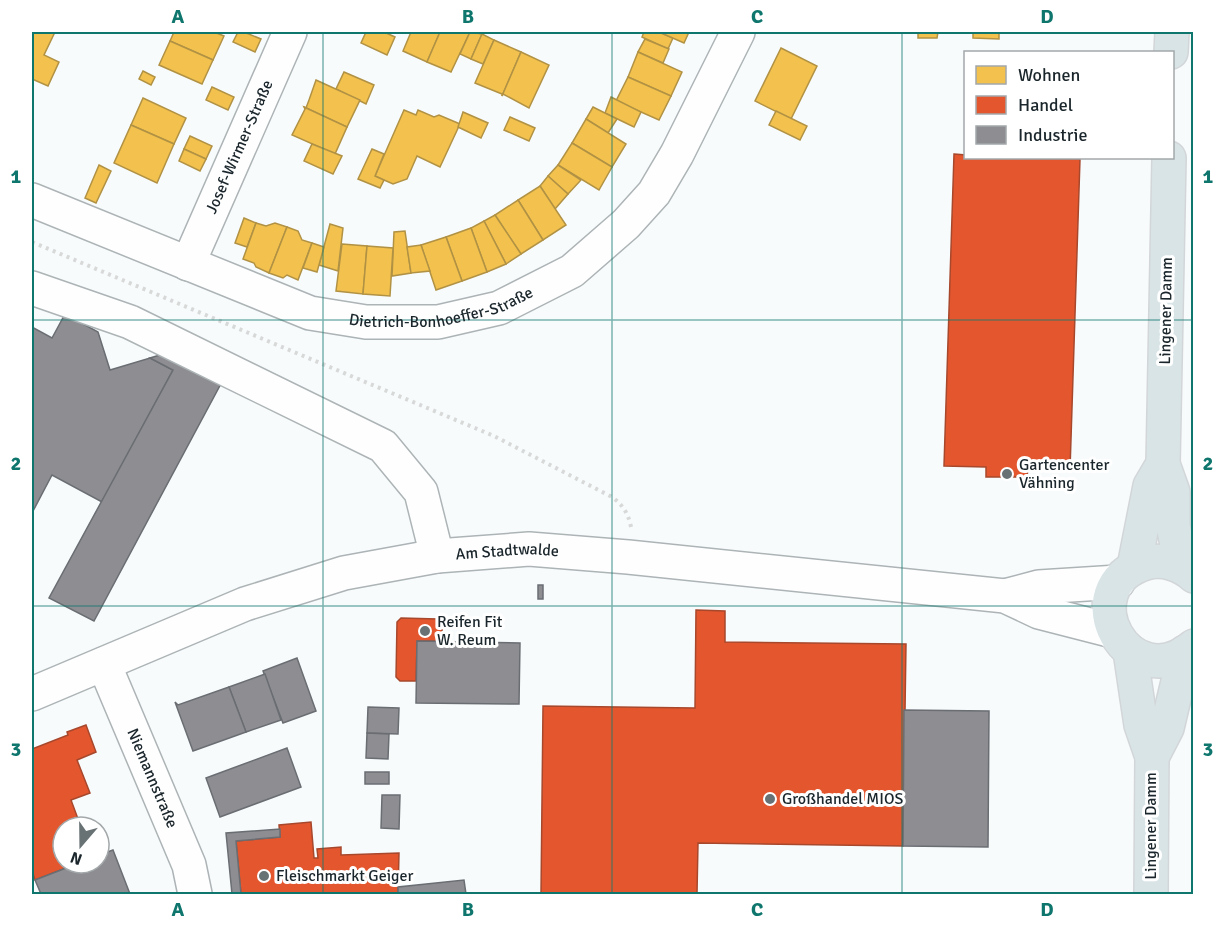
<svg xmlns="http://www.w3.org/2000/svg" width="1225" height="926" font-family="Signika,sans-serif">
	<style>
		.homes { fill: #f2c14e; stroke: #b19244; stroke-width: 1.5 }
		.shops { fill: #e4572e; stroke: #a7482d; stroke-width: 1.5 }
		.industry { fill: #8d8d92; stroke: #6a6e73; stroke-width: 1.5 }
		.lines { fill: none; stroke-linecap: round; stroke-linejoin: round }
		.minor-casing { stroke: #adb4b6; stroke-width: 36 }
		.major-casing { stroke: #d3d6d8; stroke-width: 36 }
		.path { stroke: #d7d8d8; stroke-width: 4; stroke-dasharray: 3 4.5; stroke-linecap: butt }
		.minor { stroke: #fefeff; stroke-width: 33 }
		.major { stroke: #d9e4e7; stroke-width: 33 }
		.grid { fill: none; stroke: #0f766e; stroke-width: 1.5; stroke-opacity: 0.55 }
		.poi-dot { fill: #687174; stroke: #fff; stroke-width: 2 }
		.labels { text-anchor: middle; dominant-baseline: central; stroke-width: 6; stroke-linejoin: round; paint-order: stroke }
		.street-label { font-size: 16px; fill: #1a262b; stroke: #fff }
		.poi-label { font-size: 16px; fill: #1a262b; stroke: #fff; text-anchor: start }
		.neatline { fill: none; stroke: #0f766e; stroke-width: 2 }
		.grid-label { font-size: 20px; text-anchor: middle; font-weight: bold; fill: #0f766e }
	</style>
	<rect width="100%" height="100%" fill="#f8fbfc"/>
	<!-- homes -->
	<g class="homes">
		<path d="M32 32H55L44 55 59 62 48 86 32 79Z"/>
		<path d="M174 32H214L224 36 213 60 170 41Z"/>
		<path d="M238 32H244L261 39 255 52 233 42Z"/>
		<path d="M366 32H384L395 37 387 55 361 43Z"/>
		<path d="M411 32H440L427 62 403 51Z"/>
		<path d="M440 32H470L451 72 427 62Z"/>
		<path d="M470 32 482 34 471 59 460 54Z"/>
		<path d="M644 32H659L673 38 668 49 642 37Z"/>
		<path d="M659 32H689L684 43Z"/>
		<path d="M918 32H938L937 38H918Z"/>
		<path d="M973 32H999V39L973 38Z"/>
		<path d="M482 34 494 40 483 64 471 59Z"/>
		<path d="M645 39 669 49 663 63 638 52Z"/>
		<path d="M494 40 521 52 502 96V94L475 83Z"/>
		<path d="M170 41 213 60 202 84 159 65Z"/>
		<path d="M781 48 817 66 791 119 755 101Z"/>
		<path d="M521 52 549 65 529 108 503 94 502 96Z"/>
		<path d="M638 52 682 72 671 96 628 77Z"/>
		<path d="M143 71 155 77 151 85 139 79Z"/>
		<path d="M344 72 374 85 366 104 336 89Z"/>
		<path d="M628 77 671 96 659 120 616 101Z"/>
		<path d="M316 80 360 100 347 127 304 107 306 108 309 100Z"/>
		<path d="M212 87 234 97 228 110 206 100Z"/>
		<path d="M611 97 641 112 634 127 605 113Z"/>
		<path d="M143 98 186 118 174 144 131 125Z"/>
		<path d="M304 107 347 127 335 154 292 135 305 109Z"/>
		<path d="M593 107 617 119 608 133 586 119Z"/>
		<path d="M404 110 416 115 418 110 434 117 439 115 460 124 440 167 417 156 407 179 393 184 375 176Z"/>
		<path d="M776 111 807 126 800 140 769 125Z"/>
		<path d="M463 112 488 123 481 138 458 127Z"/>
		<path d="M510 117 535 128 529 141 504 130Z"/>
		<path d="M586 119 626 144 612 167 572 143Z"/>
		<path d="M131 125 174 144 157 183 114 163Z"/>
		<path d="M190 136 212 146 206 159 184 149Z"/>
		<path d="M572 143 612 167 599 190 558 165Z"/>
		<path d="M312 144 342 156 333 174 304 161Z"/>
		<path d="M184 149 206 159 200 171 179 161Z"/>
		<path d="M372 149 384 154 375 176 384 180 380 188 358 179Z"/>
		<path d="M99 165 111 171 96 203 85 198Z"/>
		<path d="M558 165 581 180 568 194 548 176Z"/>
		<path d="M548 176 568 194 555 209 540 186Z"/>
		<path d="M540 186 566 225 543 240 518 200Z"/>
		<path d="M518 200 543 240 521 254 495 215Z"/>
		<path d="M495 215 521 254 506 264 484 221Z"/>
		<path d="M244 218 256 223 247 247 235 243Z"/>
		<path d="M484 221 506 264 487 272 471 228Z"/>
		<path d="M256 223 266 226 275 223 287 227 269 273 256 267 254 263 243 259Z"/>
		<path d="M330 224 343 228 338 271 319 265Z"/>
		<path d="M287 227 298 231 302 240 312 243 298 280 287 275 283 278 269 273Z"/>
		<path d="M471 228 487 272 462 281 446 237Z"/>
		<path d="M405 231 411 273 392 276 394 232Z"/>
		<path d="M446 237 462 281 436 290 421 245Z"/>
		<path d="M312 243 324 247 317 272 303 268Z"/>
		<path d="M342 244 367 246 363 294 336 291Z"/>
		<path d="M421 245 430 271 411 273 407 247Z"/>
		<path d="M367 246 393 248 390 296 363 294Z"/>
	</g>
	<!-- shops -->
	<g class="shops">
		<path d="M954 154 966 155V158L1080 159 1070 470 1028 468 1027 477H986V467L944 466Z"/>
		<path d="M696 610 725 611V642L906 644 903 846 698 843 697 894H541L543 706 695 708Z"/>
		<path d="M401 618 438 619 442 623V641H417L416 681H400L396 677 397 622Z"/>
		<path d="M86 725 96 752 77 760 90 793 71 800 81 827H63V863H79L35 880 32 870V749L68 735 67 732Z"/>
		<path d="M311 822 314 858H318L317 849 341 847V855L399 853 398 894H241L236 841 280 837 279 825Z"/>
	</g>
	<!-- industry -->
	<g class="industry">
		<path d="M65 314 98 332 110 370 150 358 173 370 102 502 52 475 32 513V327L52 338Z"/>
		<path d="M173 351 224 378 94 621 49 598 173 370 150 358Z"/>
		<rect x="538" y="585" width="5" height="14"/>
		<path d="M417 641 520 643 519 704 416 703Z"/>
		<path d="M297 658 316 711 283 723 263 671Z"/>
		<path d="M265 674 281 720 246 732 229 687Z"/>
		<path d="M229 687 246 732 193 751 175 702 178 705Z"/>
		<path d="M368 707 399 708 398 734 367 733Z"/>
		<path d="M904 710 989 711 988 847 903 846Z"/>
		<path d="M367 733 389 734 388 759 366 758Z"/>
		<path d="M287 748 301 787 220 817 206 778Z"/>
		<rect x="365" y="772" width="24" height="12"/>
		<path d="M382 795H400L399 829 381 828Z"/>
		<path d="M280 829V837L236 841 241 894H232L226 833Z"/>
		<path d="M113 850 130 894H41L35 880 79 863H99V855Z"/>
		<path d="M464 880 466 894H398V887Z"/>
	</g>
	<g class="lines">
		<defs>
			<g id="minor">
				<path id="s1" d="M32 200 310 313 366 322H438L499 308 572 271 626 224 654 193 677 154 738 32"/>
				<path id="s2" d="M188 264 290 32"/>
				<path d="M32 288 130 322 383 446 421 492 437 556"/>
				<path d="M1005 596 1039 587 1118 582"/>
				<path id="s3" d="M104 664 189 865 195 894"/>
				<path id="s4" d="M32 694 245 604 344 573 437 556 529 549 628 557 1005 596 1039 612 1113 631"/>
			</g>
			<g id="major">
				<path d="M1171 52 1172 32"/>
				<path d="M1169 158 1163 464 1173 492V526L1182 567"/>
				<path d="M1134 567 1150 486 1163 464"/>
				<path d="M1194 576C1182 565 1163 558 1146 563 1067 588 1130 701 1194 646"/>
				<path d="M1130 651 1141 725 1152 757 1151 894"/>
				<path d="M1152 757 1167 728 1185 652"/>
			</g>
		</defs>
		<!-- minor casing -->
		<use href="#minor" class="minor-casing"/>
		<!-- major casing -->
		<use href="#major" class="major-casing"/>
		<!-- path -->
		<path class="path" d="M32 242 494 436 612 497C623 505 628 513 631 527"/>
		<!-- minor -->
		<use href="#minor" class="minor"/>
		<!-- major -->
		<use href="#major" class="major"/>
	</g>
	<!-- grid -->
	<path class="grid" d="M323 32V894M612 32V894M902 32V894M32 320H1194M32 606H1194"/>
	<!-- markers -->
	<g class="poi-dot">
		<circle cx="1007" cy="474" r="6"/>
		<circle cx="425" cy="631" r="6"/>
		<circle cx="770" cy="799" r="6"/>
		<circle cx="264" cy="876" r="6"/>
	</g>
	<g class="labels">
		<!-- street labels -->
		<g class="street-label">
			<text stroke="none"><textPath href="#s2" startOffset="128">Josef-Wirmer-Straße</textPath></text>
			<text stroke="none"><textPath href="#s1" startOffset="434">Dietrich-Bonhoeffer-Straße</textPath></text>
			<text transform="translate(1166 311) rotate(-89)">Lingener Damm</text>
			<text stroke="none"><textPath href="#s4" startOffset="500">Am Stadtwalde</textPath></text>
			<text stroke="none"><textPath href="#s3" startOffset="124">Niemannstraße</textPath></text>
			<text transform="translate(1151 826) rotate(-90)">Lingener Damm</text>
		</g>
		<!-- poi labels -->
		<g class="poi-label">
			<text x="1019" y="465">Gartencenter<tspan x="1019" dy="18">Vähning</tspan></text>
			<text x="437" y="622">Reifen Fit<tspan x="437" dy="18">W. Reum</tspan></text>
			<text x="782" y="799">Großhandel MIOS</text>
			<text x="276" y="876">Fleischmarkt Geiger</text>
		</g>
	</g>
	<!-- border -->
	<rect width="1225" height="926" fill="none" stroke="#ffffff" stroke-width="66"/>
	<!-- legend -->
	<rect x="964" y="51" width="210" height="108" fill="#ffffff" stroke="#a3a8aa" stroke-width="1.5"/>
	<rect x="976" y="66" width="30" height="18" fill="#f2c14e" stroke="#a3a8aa" stroke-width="1.5"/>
	<text x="1018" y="81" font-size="18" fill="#1a262b">Wohnen</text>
	<rect x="976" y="96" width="30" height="18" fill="#e4572e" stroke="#a3a8aa" stroke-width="1.5"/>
	<text x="1018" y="111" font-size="18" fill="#1a262b">Handel</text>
	<rect x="976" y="126" width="30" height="18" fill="#8d8d92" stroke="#a3a8aa" stroke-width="1.5"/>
	<text x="1018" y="141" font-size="18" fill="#1a262b">Industrie</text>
	<!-- north arrow -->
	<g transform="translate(81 845) rotate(200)"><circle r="28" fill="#ffffff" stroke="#a3a8aa" stroke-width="1.5"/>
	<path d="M0-4.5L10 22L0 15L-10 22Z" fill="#687174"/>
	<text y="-9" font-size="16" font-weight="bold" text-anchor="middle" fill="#1a262b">N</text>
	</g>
	<rect x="33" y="33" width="1159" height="860" class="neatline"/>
	<g class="grid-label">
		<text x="178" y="23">A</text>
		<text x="468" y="23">B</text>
		<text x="757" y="23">C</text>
		<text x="1047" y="23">D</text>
		<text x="16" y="183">1</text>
		<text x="1208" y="183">1</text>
		<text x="16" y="470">2</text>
		<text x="1208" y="470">2</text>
		<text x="16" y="756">3</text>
		<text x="1208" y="756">3</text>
		<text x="178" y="916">A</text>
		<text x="468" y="916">B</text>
		<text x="757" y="916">C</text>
		<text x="1047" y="916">D</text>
	</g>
</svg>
